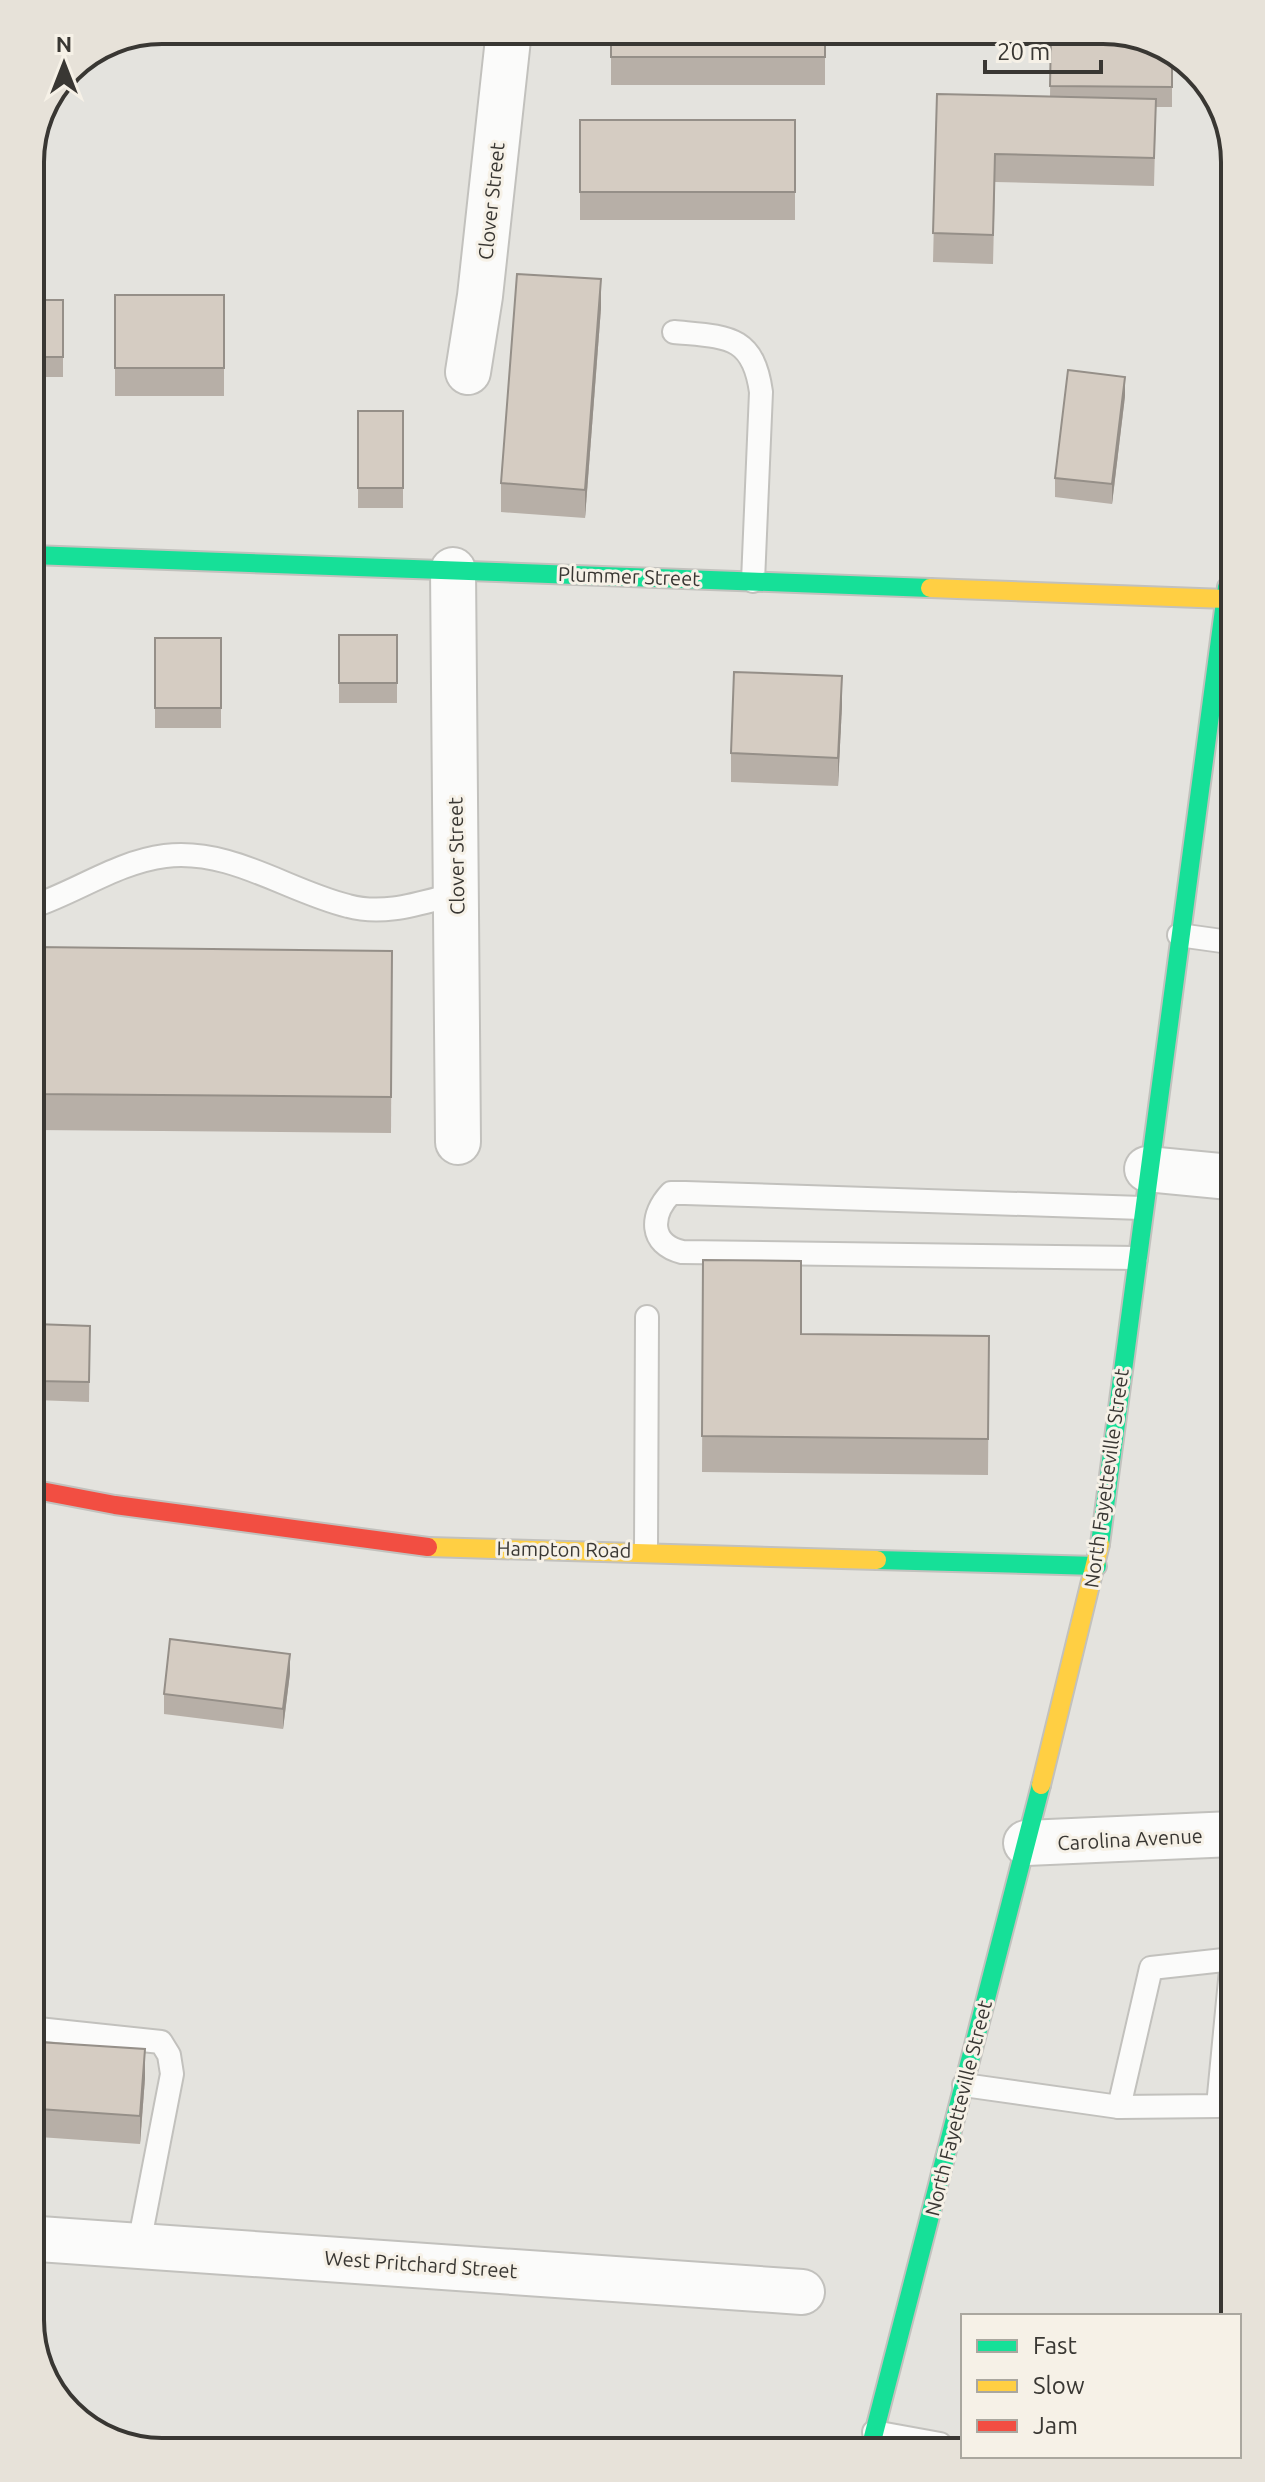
<svg xmlns="http://www.w3.org/2000/svg" width="1265" height="2482" font-family="Ubuntu,sans-serif">
	<style>
		.lines { fill: none; stroke-linecap: round; stroke-linejoin: round }
		.lane-casing { stroke: #c2c1bd; stroke-width: 26 }
		.street-casing { stroke: #c2c1bd; stroke-width: 48 }
		.fast-casing { stroke: #c2c1bd; stroke-width: 22 }
		.slow-casing { stroke: #c2c1bd; stroke-width: 22 }
		.jam-casing { stroke: #c2c1bd; stroke-width: 22 }
		.lane { stroke: #fbfbfa; stroke-width: 22 }
		.street { stroke: #fbfbfa; stroke-width: 44 }
		.fast { stroke: #16e098; stroke-width: 18 }
		.slow { stroke: #ffcf43; stroke-width: 18 }
		.jam { stroke: #f24e42; stroke-width: 18 }
		.wall { fill: #b7afa7 }
		.shaded-wall { fill: #958f88 }
		.building { fill: #d5ccc2; stroke: #958f88; stroke-width: 2 }
		.labels { text-anchor: middle; dominant-baseline: central; stroke-width: 6; stroke-linejoin: round; paint-order: stroke }
		.street-label { font-size: 20px; fill: #393733; stroke: #f6f1e7 }
		.rim { fill: none; stroke: #393733; stroke-width: 4 }
	</style>
	<rect width="100%" height="100%" fill="#e4e3de"/>
	<g class="lines">
		<defs>
			<g id="lane">
				<path d="M674 332C726 337 753 334 761 392L753 581"/>
				<path d="M34 906C78 891 118 862 165 856 231 848 287 891 348 906 385 916 420 903 456 894"/>
				<path d="M1179 935 1229 942"/>
				<path d="M1136 1258 682 1252C649 1244 650 1215 671 1193H685L1142 1208"/>
				<path d="M646 1551 647 1317"/>
				<path d="M38 2029 161 2042 169 2055 172 2074 139 2244"/>
				<path d="M964 2085 1119 2107 1218 2106 1232 1959"/>
				<path d="M1119 2107 1151 1968 1233 1959"/>
				<path d="M874 2432 940 2444"/>
			</g>
			<g id="street">
				<path d="M468 372 480 296 509 30"/>
				<path d="M453 570 458 1142"/>
				<path d="M1147 1169 1230 1177"/>
				<path d="M1026 1843 1233 1834"/>
				<path d="M39 2239 802 2292"/>
			</g>
			<g id="fast">
				<path d="M32 555 930 588"/>
				<path d="M1100 1544 1227 587"/>
				<path d="M877 1560 1097 1566"/>
				<path d="M871 2445 1041 1785"/>
			</g>
			<g id="slow">
				<path d="M930 588 1226 599"/>
				<path d="M428 1547 877 1560"/>
				<path d="M1041 1785 1100 1544"/>
			</g>
			<path id="jam" d="M36 1490 115 1505 428 1547"/>
		</defs>
		<!-- lane casing -->
		<use href="#lane" class="lane-casing"/>
		<!-- street casing -->
		<use href="#street" class="street-casing"/>
		<!-- fast casing -->
		<use href="#fast" class="fast-casing"/>
		<!-- slow casing -->
		<use href="#slow" class="slow-casing"/>
		<!-- jam casing -->
		<use href="#jam" class="jam-casing"/>
		<!-- lane -->
		<use href="#lane" class="lane"/>
		<!-- street -->
		<use href="#street" class="street"/>
		<!-- fast -->
		<use href="#fast" class="fast"/>
		<!-- slow -->
		<use href="#slow" class="slow"/>
		<!-- jam -->
		<use href="#jam" class="jam"/>
	</g>
	<!-- wall -->
	<g class="wall">
		<rect x="611" y="30" width="214" height="55"/>
		<path d="M1051 36 1172 53V107H1156L1154 186 995 182 993 264 933 262 937 94 1050 96Z"/>
		<rect x="580" y="120" width="215" height="100"/>
		<rect x="115" y="295" width="109" height="101"/>
		<rect x="31" y="300" width="32" height="77"/>
		<path d="M601 308 585 518 501 512V483Z"/>
		<path d="M1125 396 1112 504 1055 497V478Z"/>
		<rect x="358" y="411" width="45" height="97"/>
		<rect x="339" y="635" width="58" height="68"/>
		<rect x="155" y="638" width="66" height="90"/>
		<path d="M842 705 838 786 731 782V753Z"/>
		<path d="M34 947 392 951 391 1133 34 1130Z"/>
		<path d="M703 1260 801 1334 989 1336 988 1475 702 1472Z"/>
		<path d="M35 1324 90 1326 89 1402 36 1400Z"/>
		<path d="M290 1673 283 1729 164 1714V1694Z"/>
		<path d="M38 2042 145 2078 140 2144 39 2137Z"/>
	</g>
	<!-- shaded-wall -->
	<g class="shaded-wall">
		<path d="M601 279V308L585 518V490Z"/>
		<path d="M1125 377V396L1112 504V484Z"/>
		<path d="M842 676V705L838 786V758Z"/>
		<path d="M290 1654V1673L283 1729V1709Z"/>
		<path d="M145 2049V2078L140 2144V2116Z"/>
	</g>
	<!-- building -->
	<g class="building">
		<rect x="611" y="30" width="214" height="27"/>
		<path d="M1051 36 1131 37 1172 53V87L1050 86Z"/>
		<path d="M937 94 1156 99 1154 158 995 154 993 235 933 233Z"/>
		<rect x="580" y="120" width="215" height="72"/>
		<path d="M517 274 601 279 585 490 501 483Z"/>
		<rect x="115" y="295" width="109" height="73"/>
		<rect x="31" y="300" width="32" height="57"/>
		<path d="M1068 370 1125 377 1112 484 1055 478Z"/>
		<rect x="358" y="411" width="45" height="77"/>
		<rect x="339" y="635" width="58" height="48"/>
		<rect x="155" y="638" width="66" height="70"/>
		<path d="M734 672 842 676 838 758 731 753Z"/>
		<path d="M34 947 392 951 391 1097 34 1094Z"/>
		<path d="M703 1260 801 1261V1334L989 1336 988 1439 702 1436Z"/>
		<path d="M35 1324 90 1326 89 1382 36 1381Z"/>
		<path d="M170 1639 290 1654 283 1709 164 1694Z"/>
		<path d="M38 2042 145 2049 140 2116 39 2109Z"/>
	</g>
	<g class="labels">
		<!-- street labels -->
		<g class="street-label">
			<text transform="translate(491 201) rotate(-84)">Clover Street</text>
			<text transform="translate(629 576) rotate(2)">Plummer Street</text>
			<text transform="translate(456 856) rotate(-91)">Clover Street</text>
			<text transform="translate(1106 1478) rotate(-82)">North Fayetteville Street</text>
			<text transform="translate(564 1549) rotate(1)">Hampton Road</text>
			<text transform="translate(1130 1839) rotate(-3)">Carolina Avenue</text>
			<text transform="translate(958 2108) rotate(-76)">North Fayetteville Street</text>
			<text transform="translate(421 2264) rotate(4)">West Pritchard Street</text>
		</g>
	</g>
	<!-- crop -->
	<path d="M0 0H1265V2482H0ZM162 44H1103A118 118 0 0 1 1221 162V2320A118 118 0 0 1 1103 2438H162A118 118 0 0 1 44 2320V162A118 118 0 0 1 162 44Z" fill="#e7e2d9" fill-rule="evenodd"/>
	<path class="rim" d="M162 44H1103A118 118 0 0 1 1221 162V2320A118 118 0 0 1 1103 2438H162A118 118 0 0 1 44 2320V162A118 118 0 0 1 162 44Z"/>
	<!-- legend -->
	<rect x="961" y="2314" width="280" height="144" fill="#f6f1e7" stroke="#aaa79f" stroke-width="2"/>
	<rect x="977" y="2340" width="40" height="12" fill="#16e098" stroke="#aaa79f" stroke-width="2"/>
	<text x="1033" y="2354" font-size="24" fill="#393733">Fast</text>
	<rect x="977" y="2380" width="40" height="12" fill="#ffcf43" stroke="#aaa79f" stroke-width="2"/>
	<text x="1033" y="2394" font-size="24" fill="#393733">Slow</text>
	<rect x="977" y="2420" width="40" height="12" fill="#f24e42" stroke="#aaa79f" stroke-width="2"/>
	<text x="1033" y="2434" font-size="24" fill="#393733">Jam</text>
	<!-- north arrow -->
	<g transform="translate(64 64)" stroke="#f6f1e7" stroke-width="6" paint-order="stroke">
	<path d="M0-6L14 30L0 20L-14 30Z" fill="#393733"/>
	<text y="-12" font-size="22" font-weight="bold" text-anchor="middle" fill="#393733">N</text>
	</g>
	<!-- scale -->
	<path d="M985 60v12h116v-12" fill="none" stroke="#393733" stroke-width="4"/>
	<text x="997" y="60" font-size="24" fill="#393733" stroke="#f6f1e7" stroke-width="6" paint-order="stroke">20 m</text>
</svg>
